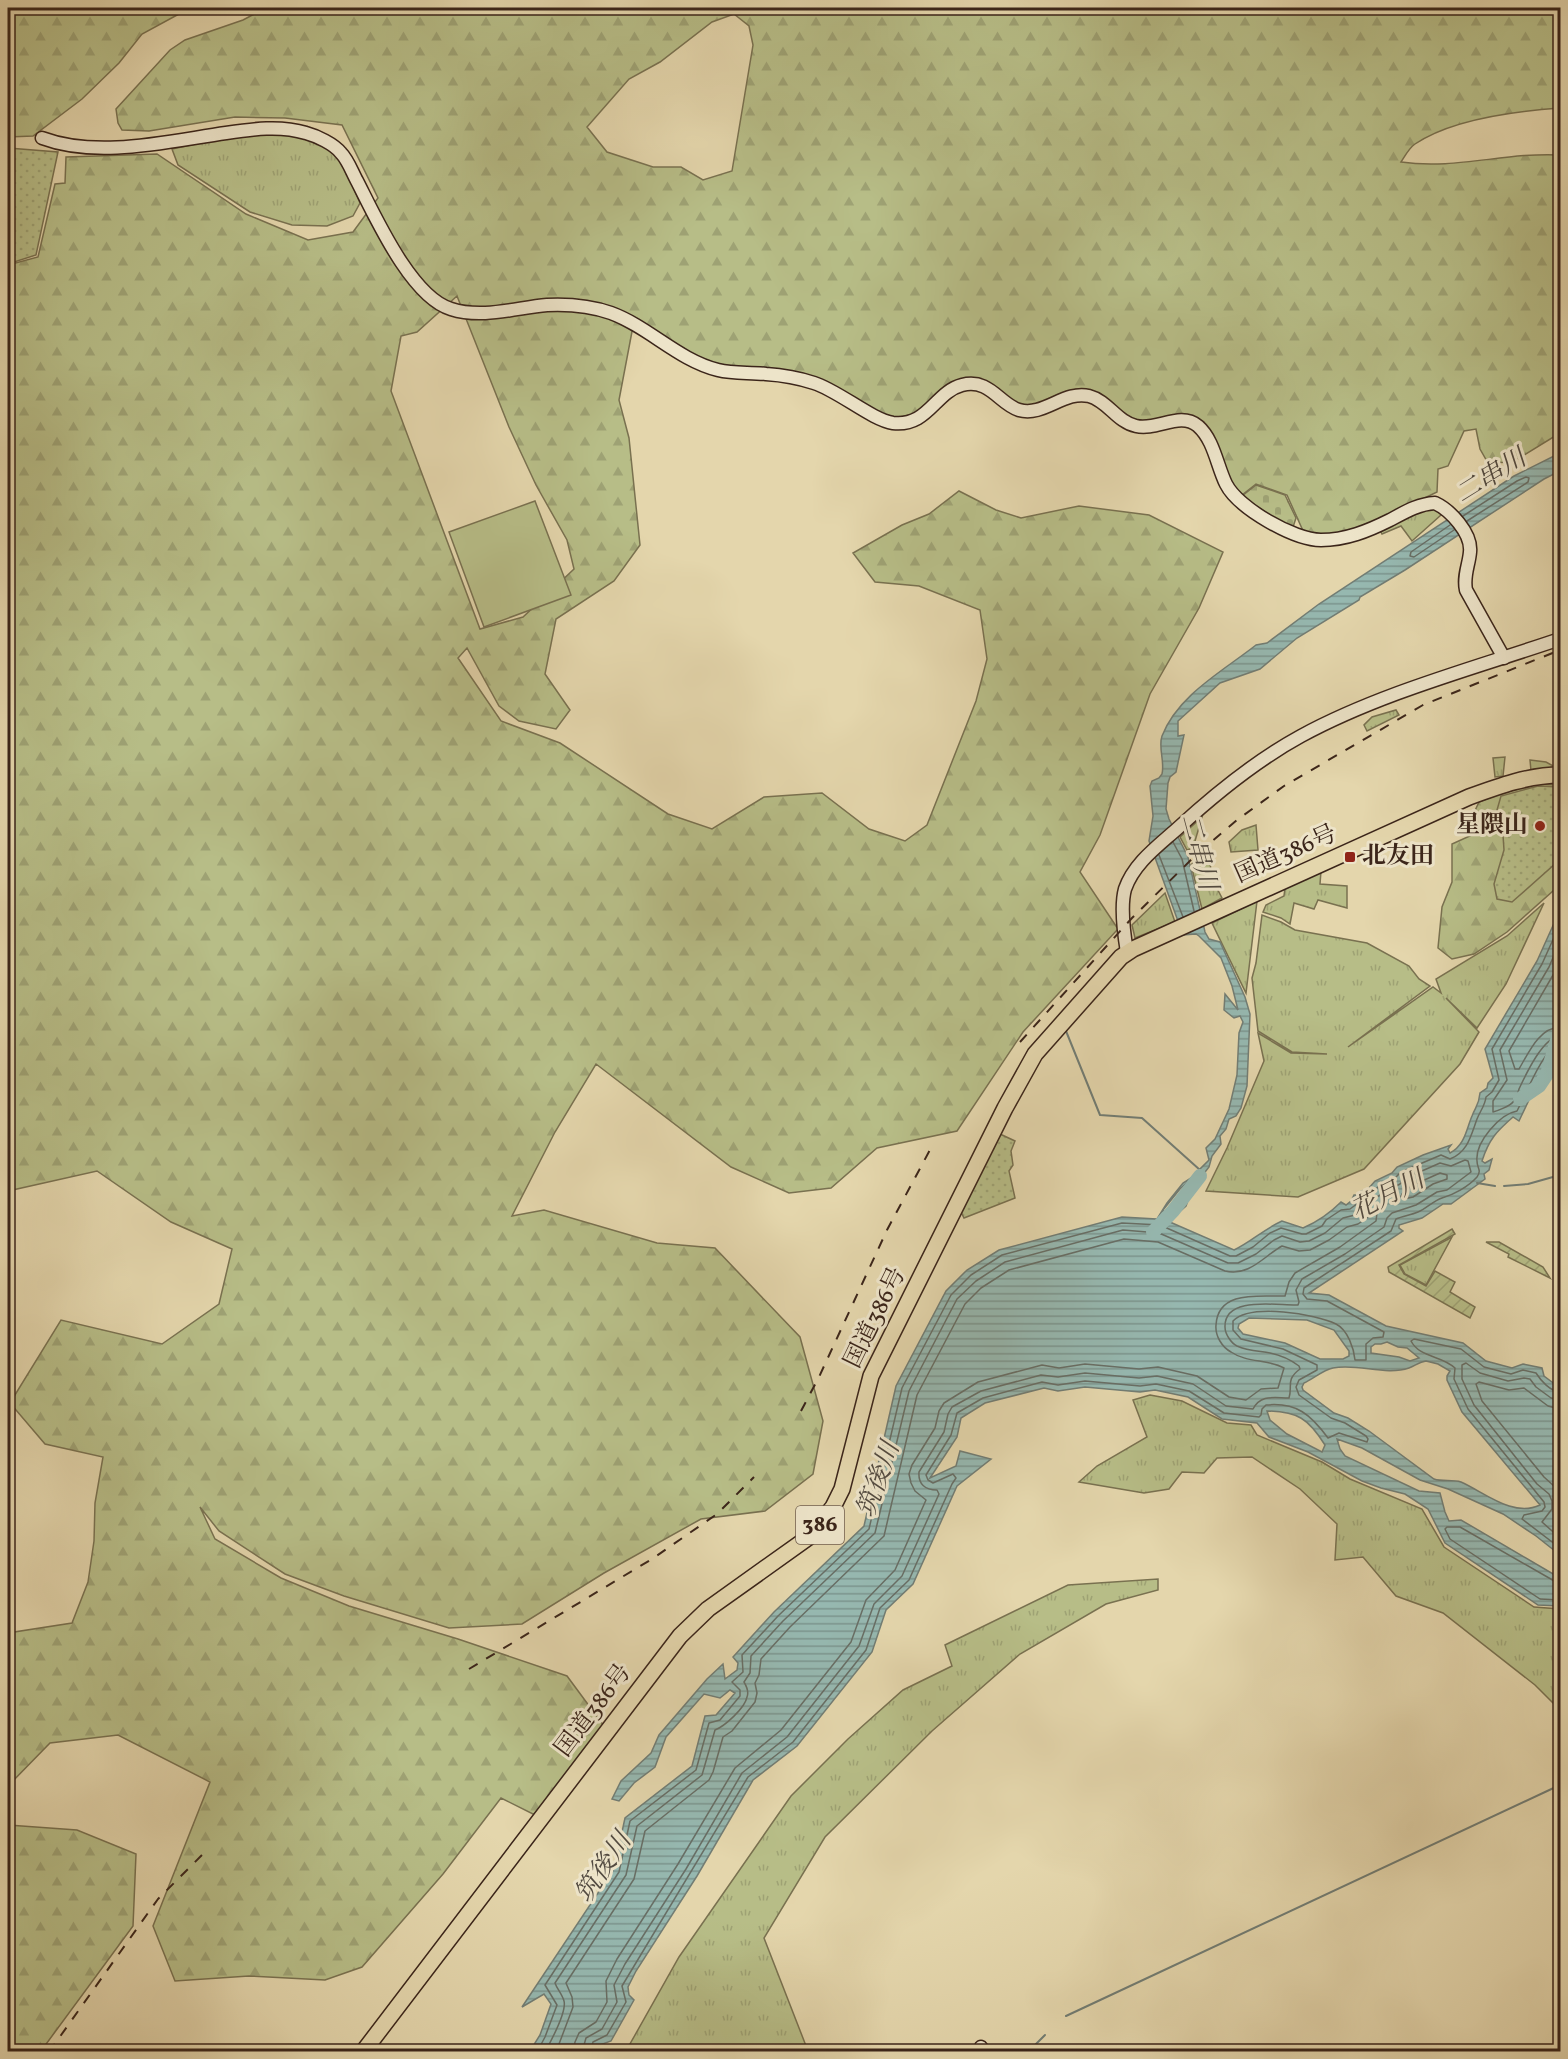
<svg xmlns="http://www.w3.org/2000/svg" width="1568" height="2059" font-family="Vollkorn,'Noto Serif JP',serif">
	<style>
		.grass { fill: url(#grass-tufts); stroke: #797150; stroke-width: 1.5 }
		.forest { fill: url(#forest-firs); stroke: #797150; stroke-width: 1.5; fill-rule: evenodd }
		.cemetery { fill: url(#cemetery-stones); stroke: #797150; stroke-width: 1.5 }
		.park { fill: url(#park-dots); stroke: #797150; stroke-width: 1.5 }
		.garden { fill: url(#garden-furrows); stroke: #797150; stroke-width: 1.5 }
		.pitch { fill: #b7bd87; stroke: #797150; stroke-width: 1.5 }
		.water { fill: url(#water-rules); stroke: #727d74; stroke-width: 1.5; fill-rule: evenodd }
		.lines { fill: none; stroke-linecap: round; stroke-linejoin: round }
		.shore { stroke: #686e65; stroke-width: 1.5 }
		.stream { stroke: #727d74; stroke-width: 2 }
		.river { stroke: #96b8b0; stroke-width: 14 }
		.secondary-casing { stroke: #3b251a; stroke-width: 15 }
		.highway-casing { stroke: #3b251a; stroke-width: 18 }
		.secondary { stroke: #ede4c9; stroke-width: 12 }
		.highway { stroke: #e4d6ac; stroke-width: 15 }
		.rail { stroke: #3b251a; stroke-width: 2; stroke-dasharray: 10 10; stroke-linecap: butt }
		.poi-dot { fill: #8f2418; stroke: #ede4c9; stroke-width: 2 }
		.labels { text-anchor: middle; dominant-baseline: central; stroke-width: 6; stroke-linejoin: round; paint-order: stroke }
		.shield { fill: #ede4c9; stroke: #705e4e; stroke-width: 1.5 }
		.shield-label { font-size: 22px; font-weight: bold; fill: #3b251a }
		.poi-label { font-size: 24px; font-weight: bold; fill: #3b251a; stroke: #ede4c9; text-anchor: end }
		.street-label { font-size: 24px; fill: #3b251a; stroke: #ede4c9 }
		.water-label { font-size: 26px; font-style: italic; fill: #524a40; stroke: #ede4c9 }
	</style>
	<defs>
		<pattern id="grass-tufts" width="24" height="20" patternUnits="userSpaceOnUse" patternTransform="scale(1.5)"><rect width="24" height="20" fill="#b7bd87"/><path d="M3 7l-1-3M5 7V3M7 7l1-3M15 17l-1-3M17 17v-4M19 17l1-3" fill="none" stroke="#9ea274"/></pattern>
		<pattern id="forest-firs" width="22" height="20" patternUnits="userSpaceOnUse" patternTransform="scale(1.5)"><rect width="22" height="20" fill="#b7bd87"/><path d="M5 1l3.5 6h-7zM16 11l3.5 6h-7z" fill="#9ea274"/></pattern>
		<pattern id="cemetery-stones" width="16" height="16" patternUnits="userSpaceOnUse" patternTransform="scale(1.5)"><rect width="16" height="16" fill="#b7bd87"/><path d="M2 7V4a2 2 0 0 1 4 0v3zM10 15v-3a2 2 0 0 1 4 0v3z" fill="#9ea274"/></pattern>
		<pattern id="park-dots" width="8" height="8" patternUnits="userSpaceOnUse" patternTransform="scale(1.5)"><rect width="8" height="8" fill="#b7bd87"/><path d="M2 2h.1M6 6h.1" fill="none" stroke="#9ea274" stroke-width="1.8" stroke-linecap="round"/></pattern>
		<pattern id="garden-furrows" width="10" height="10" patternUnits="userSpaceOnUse" patternTransform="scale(1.5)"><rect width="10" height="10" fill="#b7bd87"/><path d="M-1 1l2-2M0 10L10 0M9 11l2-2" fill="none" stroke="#9ea274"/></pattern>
		<pattern id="water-rules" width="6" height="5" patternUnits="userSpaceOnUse" patternTransform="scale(1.5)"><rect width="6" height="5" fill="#96b8b0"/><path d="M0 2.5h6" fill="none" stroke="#7c958e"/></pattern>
	</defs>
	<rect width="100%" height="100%" fill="#e4d6ac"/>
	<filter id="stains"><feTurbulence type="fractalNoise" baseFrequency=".00333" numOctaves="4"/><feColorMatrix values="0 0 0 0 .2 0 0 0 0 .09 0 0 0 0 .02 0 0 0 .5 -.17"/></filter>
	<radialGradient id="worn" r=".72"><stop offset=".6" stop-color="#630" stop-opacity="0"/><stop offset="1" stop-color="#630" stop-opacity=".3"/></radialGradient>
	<!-- grass -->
	<g class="grass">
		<path d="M286 131 325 146 342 161 360 203 353 216 327 226 292 225 250 212 178 165 172 149 253 132Z"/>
		<path d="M1434 508 1440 510 1441 515 1412 541 1401 526 1382 534 1379 528 1420 510Z"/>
		<path d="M1396 710 1399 715 1367 731 1364 725 1372 717Z"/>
		<path d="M1505 757 1503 776 1495 777 1493 758Z"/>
		<path d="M1530 760 1546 762 1557 768 1531 771Z"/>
		<path d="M1202 817 1193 848 1187 850 1180 837Z"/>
		<path d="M1256 825 1258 850 1231 852 1229 842 1242 830Z"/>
		<path d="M1207 848 1210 856 1211 877 1222 898 1202 909 1191 865Z"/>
		<path d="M1321 871 1320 884 1347 886V908L1318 900 1314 909 1294 903 1290 924 1281 918 1263 912 1266 905 1284 896 1285 888Z"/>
		<path d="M1165 893 1175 922 1135 938 1132 925Z"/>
		<path d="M1257 901 1246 993 1212 923Z"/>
		<path d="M1544 903 1506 984 1477 1028 1446 998 1479 1032 1460 1064 1364 1169 1298 1197 1206 1191 1227 1148 1264 1061 1258 1033 1291 1053 1327 1054 1292 1052 1258 1031 1252 978 1256 963 1262 915 1281 922 1295 930 1367 943 1409 966 1419 979 1430 986 1348 1047 1433 987 1441 993 1436 979 1507 936Z"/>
		<path d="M1452 1237 1426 1285 1405 1274 1400 1265Z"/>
		<path d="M1150 1395 1182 1401 1227 1423 1251 1425 1257 1435 1322 1462 1350 1479 1422 1509 1444 1547 1534 1607 1560 1609V1710L1535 1685 1443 1613 1396 1596 1363 1557 1335 1560 1337 1524 1300 1489 1252 1457 1217 1458 1204 1473 1182 1472 1169 1489 1144 1493 1079 1482 1097 1466 1147 1437 1133 1400Z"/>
		<path d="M1158 1579V1590L1106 1604 1020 1654 932 1731 825 1837 764 1938 808 2051H626L679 1957 791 1796 848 1739 903 1690 952 1666 945 1645 1068 1585Z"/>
	</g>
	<!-- forest -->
	<g class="forest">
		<path d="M8 8H190L142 34 119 63 82 99 33 136 8 137Z"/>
		<path d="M266 8H1560V108C1517 111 1452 119 1415 144 1409 148 1405 156 1401 162 1455 170 1506 152 1560 155V433L1513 462 1488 463 1480 449 1476 429 1464 431 1448 466 1438 469 1437 492 1367 526 1324 537 1304 533 1287 495 1256 484 1242 495 1230 485 1204 422 1183 416 1148 423 1127 417 1096 394 1076 389 1034 406 1013 403 960 381 952 382 923 412 895 418 881 414 818 381 718 365 681 349 634 321 619 400 629 438 640 545 614 581 556 619 545 674 570 710 556 729 519 721 499 706 467 648 458 658 501 721 560 743 668 814 712 829 764 797 822 793 869 829 905 841 927 825 976 701 987 659 980 610 919 586 875 582 853 553 902 525 929 514 959 491 996 510 1021 518 1079 506 1149 515 1223 552 1199 608 1150 694 1100 835 1080 872 1118 929 1023 1032 957 1131 877 1148 831 1188 789 1193 731 1167 596 1064 555 1132 512 1216 544 1210 657 1243 715 1248 800 1337 823 1421 813 1474 765 1511 701 1519 604 1573 522 1624 449 1628 344 1596 285 1574 219 1531 200 1507 215 1539 281 1578 349 1606 458 1639 567 1676 604 1726 535 1815 501 1798 443 1874 362 1967 325 1980 249 1976 175 1981 153 1926 210 1782 118 1735 50 1743 8 1786V1633L72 1623 88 1582 94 1541 95 1503 103 1457 45 1444 10 1403 61 1320 162 1344 219 1304 232 1249 171 1222 97 1171 8 1191V265L38 257 55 184 65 183 66 157 157 154 246 214 308 240 353 232 378 198 342 125 285 118 235 117 149 131 122 130 118 123 116 109 170 50 185 40 243 20ZM734 14 749 26 753 45 732 171 703 180 681 167H653L607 152 587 127 629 79 660 62 712 22ZM457 296 509 427 536 485 567 540 574 569 523 617 480 629 391 391 401 336 417 332Z"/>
		<path d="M1539 784 1560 785V875L1554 890 1507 932 1474 954 1452 959 1438 948 1442 907 1452 882V844L1472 835 1473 815 1479 802 1499 794Z"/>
		<path d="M8 1825 77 1830 136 1854 133 1926 41 2051H8Z"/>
	</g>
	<!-- cemetery -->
	<path class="cemetery" d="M1256 485 1285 495 1296 518 1293 527 1280 522 1242 496Z"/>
	<!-- park -->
	<g class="park">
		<path d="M8 148 58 152 36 255 8 264Z"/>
		<path d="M1538 786 1560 787V862L1555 864 1512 902 1497 899 1494 884 1504 850 1503 835 1497 810 1501 796Z"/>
		<path d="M1000 1134 1015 1141 1011 1151 1013 1165 1009 1171 1015 1198 964 1218 961 1212Z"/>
	</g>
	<!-- garden -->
	<g class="garden">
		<path d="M1452 1229 1455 1234 1399 1265 1404 1274 1426 1286 1435 1271 1455 1282 1450 1292 1475 1307 1470 1318 1389 1272 1388 1267Z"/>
		<path d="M1486 1242H1499L1543 1267 1550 1278 1508 1257 1509 1254Z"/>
	</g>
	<!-- pitch -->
	<path class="pitch" d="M535 501 571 595 484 627 449 532Z"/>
	<!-- water -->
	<path class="water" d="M1560 453V471L1544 479 1405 570 1360 597 1359 600 1297 638 1260 669 1220 683 1178 721V736L1184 735 1176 772 1170 777 1168 783 1166 809 1169 819 1188 857 1205 932 1209 939 1220 942 1245 997 1250 1014 1247 1086 1241 1108 1236 1116 1229 1119 1226 1129 1220 1136 1221 1144 1212 1156 1209 1167 1192 1189 1186 1206 1178 1213 1174 1214 1185 1201 1192 1178 1180 1189 1163 1210 1165 1213 1163 1219 1234 1250C1251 1242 1264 1229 1282 1221L1303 1228C1317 1222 1330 1213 1341 1202L1346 1205 1351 1201 1354 1195H1360L1361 1191 1368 1189 1375 1181 1392 1173 1397 1167 1423 1155 1451 1145 1448 1149 1450 1153C1465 1145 1466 1130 1472 1116 1476 1106 1479 1105 1480 1093L1487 1088 1488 1083 1493 1078 1485 1049 1537 961 1560 910V1046L1539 1079 1519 1121 1513 1117C1497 1131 1489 1139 1482 1161L1485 1163 1492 1159 1489 1170 1484 1174 1485 1179 1451 1204H1443L1422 1218 1399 1225V1228L1403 1231 1309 1293 1329 1295 1386 1326 1463 1343 1486 1361 1512 1368 1523 1364 1542 1368 1544 1376 1560 1388V1555L1536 1536 1503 1514 1448 1489 1420 1480 1362 1448 1337 1439 1340 1449 1345 1456 1419 1491 1440 1493 1445 1512 1449 1521 1461 1520 1560 1578V1606L1538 1605 1445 1543 1428 1509 1405 1494 1381 1488 1362 1481 1308 1452 1269 1437 1257 1423 1222 1419 1188 1397 1155 1390 1140 1392 1085 1387 1058 1391 1044 1388 985 1403 961 1418 957 1437 930 1478 956 1466 960 1451 991 1459 957 1486 913 1584 886 1610 872 1652 797 1746 753 1780 697 1876 636 1971 628 1987 629 1995 634 2000 611 2041 597 2046 595 2051H530L540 2035 551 2004 544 1994 522 2007 614 1869 625 1818 692 1766 705 1716 716 1715 735 1693 730 1690 720 1698 704 1694 666 1737 655 1767 634 1783 619 1801 612 1799 621 1781 651 1753 659 1735 707 1679 723 1664 725 1679 737 1670 738 1663 733 1657 774 1612 864 1526 896 1386 946 1291 967 1270 999 1250 1122 1217 1157 1219 1167 1203 1183 1183 1199 1173 1200 1169 1209 1160 1206 1148 1215 1139 1229 1109 1237 1075 1239 1033 1243 1022 1240 1016 1234 1018 1224 1010 1225 994 1238 1010 1232 986 1221 958 1199 936 1196 934 1183 935 1149 841 1153 816 1150 786 1152 781 1159 778 1162 774C1165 762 1158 747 1162 736 1178 695 1223 671 1256 645L1267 643 1319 604 1514 476ZM1249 1318 1307 1320 1334 1330 1349 1351V1356L1343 1359H1320L1285 1343 1243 1334 1238 1328 1239 1324ZM1387 1342 1398 1347 1407 1348 1419 1358 1410 1361 1399 1357 1371 1353V1347L1375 1344H1381ZM1426 1361 1438 1364 1450 1371 1447 1376V1380L1462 1412 1540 1505C1513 1518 1484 1492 1461 1482 1452 1479 1443 1482 1434 1479L1369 1431 1348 1418 1334 1413 1303 1390 1302 1387 1304 1383C1313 1379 1323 1370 1333 1368 1358 1363 1385 1376 1409 1368 1415 1366 1419 1362 1426 1361ZM1267 1411C1298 1412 1308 1418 1325 1445L1322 1452 1287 1434 1270 1420Z"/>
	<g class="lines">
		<!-- shore -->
		<g class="shore">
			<path d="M1463 516 1517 481 1526 477 1529 478 1528 482 1467 521"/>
			<path d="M1450 525 1411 552 1410 556 1414 557 1454 530"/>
			<path d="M1173 842 1182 859 1194 911"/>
			<path d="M1159 855 1183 917"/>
			<path d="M1560 941 1549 967 1500 1050 1507 1080 1493 1101V1112C1497 1111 1510 1106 1513 1102 1516 1099 1518 1093 1519 1089 1526 1074 1543 1037 1560 1036"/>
			<path d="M1560 963 1509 1051 1515 1069H1519C1529 1052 1539 1028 1560 1027"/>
			<path d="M1440 1173 1447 1175V1179L1433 1184 1413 1197 1404 1199 1401 1197 1402 1194 1411 1186Z"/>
			<path d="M1560 1392C1550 1391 1541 1381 1536 1373L1523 1370 1511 1374 1484 1367 1461 1349 1414 1339 1411 1341C1420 1358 1441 1355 1455 1368L1454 1379 1468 1409 1544 1502 1545 1507 1542 1511 1524 1515 1522 1519 1560 1548"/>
			<path d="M1560 1400 1551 1398 1536 1387 1530 1379 1524 1378 1508 1381 1480 1373 1466 1363 1462 1365V1379L1474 1405 1537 1484 1549 1494 1552 1501V1509L1542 1522 1560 1538"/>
			<path d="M1560 1409 1548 1406 1524 1388 1509 1390 1479 1382 1476 1384 1482 1401 1544 1477 1555 1487 1560 1497"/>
			<path d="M1560 1582H1556L1460 1527H1447L1445 1529 1450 1539 1540 1599 1560 1600"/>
			<path d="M537 2052 545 2037 557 2005 545 1985 619 1872 630 1821 696 1770 709 1723 720 1720 740 1696V1690L732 1682 743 1672 742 1655 778 1616 869 1529 902 1388 951 1295 971 1275 1002 1255 1122 1223 1160 1225 1230 1256H1236L1253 1247 1270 1233 1281 1228 1302 1234H1306L1322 1226 1326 1220 1341 1210 1350 1209 1372 1193 1378 1187 1395 1178 1401 1172 1441 1155 1450 1159C1468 1152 1471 1135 1477 1119 1480 1111 1485 1106 1486 1097L1492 1092 1499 1080 1492 1049 1542 964 1560 924"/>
			<path d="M545 2052C551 2041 567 2012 564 2001 562 1994 557 1989 555 1983L626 1875 637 1826 702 1775 715 1730C725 1726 745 1708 747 1697 749 1692 747 1687 744 1682L750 1673 751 1656 783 1621 875 1533 909 1391 957 1299 976 1281 1005 1262 1123 1230 1159 1233 1228 1263H1238L1256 1254 1274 1240 1282 1236 1300 1242 1309 1241 1325 1233 1343 1218 1355 1215 1381 1194 1400 1184 1406 1178 1440 1163 1451 1166 1465 1160 1468 1161 1471 1172 1447 1190 1437 1192 1416 1205 1392 1213 1387 1218 1384 1227 1345 1254 1302 1279 1296 1290 1299 1302 1298 1305C1279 1306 1224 1295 1225 1327 1225 1334 1231 1343 1237 1346 1248 1351 1259 1351 1270 1353 1280 1355 1291 1360 1299 1366L1300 1369C1285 1380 1293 1386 1289 1398 1274 1398 1261 1394 1253 1409L1226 1406 1193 1384 1157 1376 1139 1378 1085 1373 1058 1377 1041 1375 981 1391 952 1407 948 1414 944 1432 919 1472C918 1484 925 1490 937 1490L939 1494 902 1576 874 1604 859 1646 787 1737 742 1773 686 1869 625 1964 614 1985 617 2002 602 2029 586 2038 582 2052"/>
			<path d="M556 2052 573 2007 572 1997 566 1983 634 1879 645 1831 709 1780 713 1772 723 1737 732 1731 755 1702 757 1693 755 1683 759 1675 761 1659 790 1627 884 1536 917 1395 965 1304 981 1288 1009 1270 1124 1239 1158 1242 1225 1271C1249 1277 1264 1256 1282 1246L1299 1251 1310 1250 1329 1240 1347 1227 1358 1224 1374 1213H1377L1376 1221 1340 1247 1295 1273 1289 1282 1285 1296C1262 1297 1218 1289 1216 1325 1215 1336 1222 1347 1231 1352 1247 1363 1268 1359 1284 1368L1278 1388 1261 1389 1246 1400 1229 1397 1197 1376 1158 1367 1139 1369 1085 1364 1059 1368 1042 1365 978 1382 944 1403 939 1411 935 1428 912 1465 909 1474 911 1483 915 1491 926 1500 895 1570 866 1600 851 1642 781 1730 735 1768 678 1864 617 1959 606 1981 607 2002 596 2022 579 2033 575 2042 573 2052"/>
			<path d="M590 2052 593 2042 607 2035 626 2002 622 1986 748 1777 793 1742 866 1650 880 1608 909 1580 952 1484 956 1478 953 1474 933 1483 928 1480 926 1475 951 1435 957 1413 983 1398 1042 1382 1058 1385 1085 1381 1140 1386 1156 1384 1189 1391 1224 1413 1259 1417 1261 1415 1262 1409 1266 1405C1297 1402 1311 1415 1328 1438L1339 1433 1367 1442 1368 1439 1366 1436 1345 1423 1331 1418 1299 1395 1296 1387 1299 1380 1317 1370V1365L1283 1349 1241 1339 1233 1330V1321C1251 1303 1315 1314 1336 1324 1348 1330 1354 1349 1355 1360H1366V1344L1373 1338 1383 1337 1384 1332 1327 1301 1307 1299 1303 1294 1304 1288 1391 1231 1396 1219C1403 1216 1411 1215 1418 1212 1426 1209 1433 1201 1442 1198 1453 1195 1468 1187 1477 1177 1482 1170 1477 1168 1477 1161 1475 1142 1500 1114 1517 1111 1525 1096 1545 1045 1560 1044"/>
		</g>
		<!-- stream -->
		<g class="stream">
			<path d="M1066 1031 1100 1115 1142 1118 1200 1170"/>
			<path d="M1477 1183 1495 1186"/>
			<path d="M1504 1186 1528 1184 1560 1175"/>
			<path d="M1066 2016 1560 1785"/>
			<path d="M1028 2052 1045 2035"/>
		</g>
		<!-- river -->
		<g class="river">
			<path d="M1520 1099 1539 1086 1547 1074 1560 1030"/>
			<path d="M1153 1232 1173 1211 1200 1176"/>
		</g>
		<defs>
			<g id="secondary">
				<path d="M42 138C98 159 169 141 226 133 253 129 280 125 306 133 317 136 334 144 341 153 348 160 352 172 357 181 375 216 411 297 451 309 482 319 515 308 547 305 568 304 591 306 611 313 649 327 678 360 718 370 734 374 750 372 766 374 782 375 799 378 814 383 839 391 872 420 893 423 928 427 935 392 962 385 990 378 999 404 1019 410 1044 417 1064 390 1089 396 1108 401 1117 422 1136 426 1157 431 1180 411 1198 426 1214 440 1217 466 1226 484 1238 508 1294 540 1321 540 1346 540 1368 531 1390 520 1405 512 1418 504 1435 503 1450 510 1472 533 1470 552 1469 565 1463 576 1466 590L1504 658"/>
				<path d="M1127 952C1124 934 1120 907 1125 889 1134 863 1158 846 1178 828 1215 794 1257 760 1301 736 1380 693 1475 668 1560 639"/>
				<path d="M981 2047 984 2052"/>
			</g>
			<path id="highway" d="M363 2052 680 1636 708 1609 809 1537 833 1507 842 1489 871 1376 1005 1108 1035 1054 1121 957 1133 949 1469 797C1499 786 1529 775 1560 775"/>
		</defs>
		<!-- secondary casing -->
		<use href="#secondary" class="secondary-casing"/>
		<!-- highway casing -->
		<use href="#highway" class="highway-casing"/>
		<!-- secondary -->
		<use href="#secondary" class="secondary"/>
		<!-- highway -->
		<use href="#highway" class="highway"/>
		<!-- rail -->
		<g class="rail">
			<path d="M1020 1042 1132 918 1198 853 1237 820 1284 786 1423 705 1560 650"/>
			<path d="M801 1411 819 1377 887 1230 931 1148"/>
			<path d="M469 1669 652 1559 717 1514 754 1477"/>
			<path d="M49 2052 158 1899 207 1850"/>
		</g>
	</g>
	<!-- markers -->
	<g class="poi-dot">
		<circle cx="1540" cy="826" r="6"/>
		<rect x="1344" y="851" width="12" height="12" rx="3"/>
	</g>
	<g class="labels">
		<!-- shield labels -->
		<rect class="shield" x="796" y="1506" width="48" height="38" rx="4.5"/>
		<g class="shield-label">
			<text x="820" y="1525">386</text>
		</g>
		<!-- poi labels -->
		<g class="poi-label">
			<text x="1528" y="826">星隈山</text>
			<text x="1362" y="857" text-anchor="start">北友田</text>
		</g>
		<!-- street labels -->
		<g class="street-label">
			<text transform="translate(1286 855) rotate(-24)">国道386号</text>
			<text transform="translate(876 1318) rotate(-64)">国道386号</text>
			<text transform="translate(594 1711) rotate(-53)">国道386号</text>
		</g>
		<!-- water labels -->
		<g class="water-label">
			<text transform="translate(1491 477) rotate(-32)">二串川</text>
			<text transform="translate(1198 852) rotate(75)">二串川</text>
			<text transform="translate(1388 1196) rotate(-27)">花月川</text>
			<text transform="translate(879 1480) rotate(-70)">筑後川</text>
			<text transform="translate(604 1868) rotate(-56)">筑後川</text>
		</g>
	</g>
	<!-- margin -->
	<rect width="1568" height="2059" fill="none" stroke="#e4d6ac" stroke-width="30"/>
	<rect x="9" y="9" width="1550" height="2041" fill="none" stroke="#3b251a" stroke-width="3"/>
	<rect x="15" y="15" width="1538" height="2029" fill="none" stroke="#3b251a" stroke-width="1.5"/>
	<rect width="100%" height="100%" filter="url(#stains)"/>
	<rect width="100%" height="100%" fill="url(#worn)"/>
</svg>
